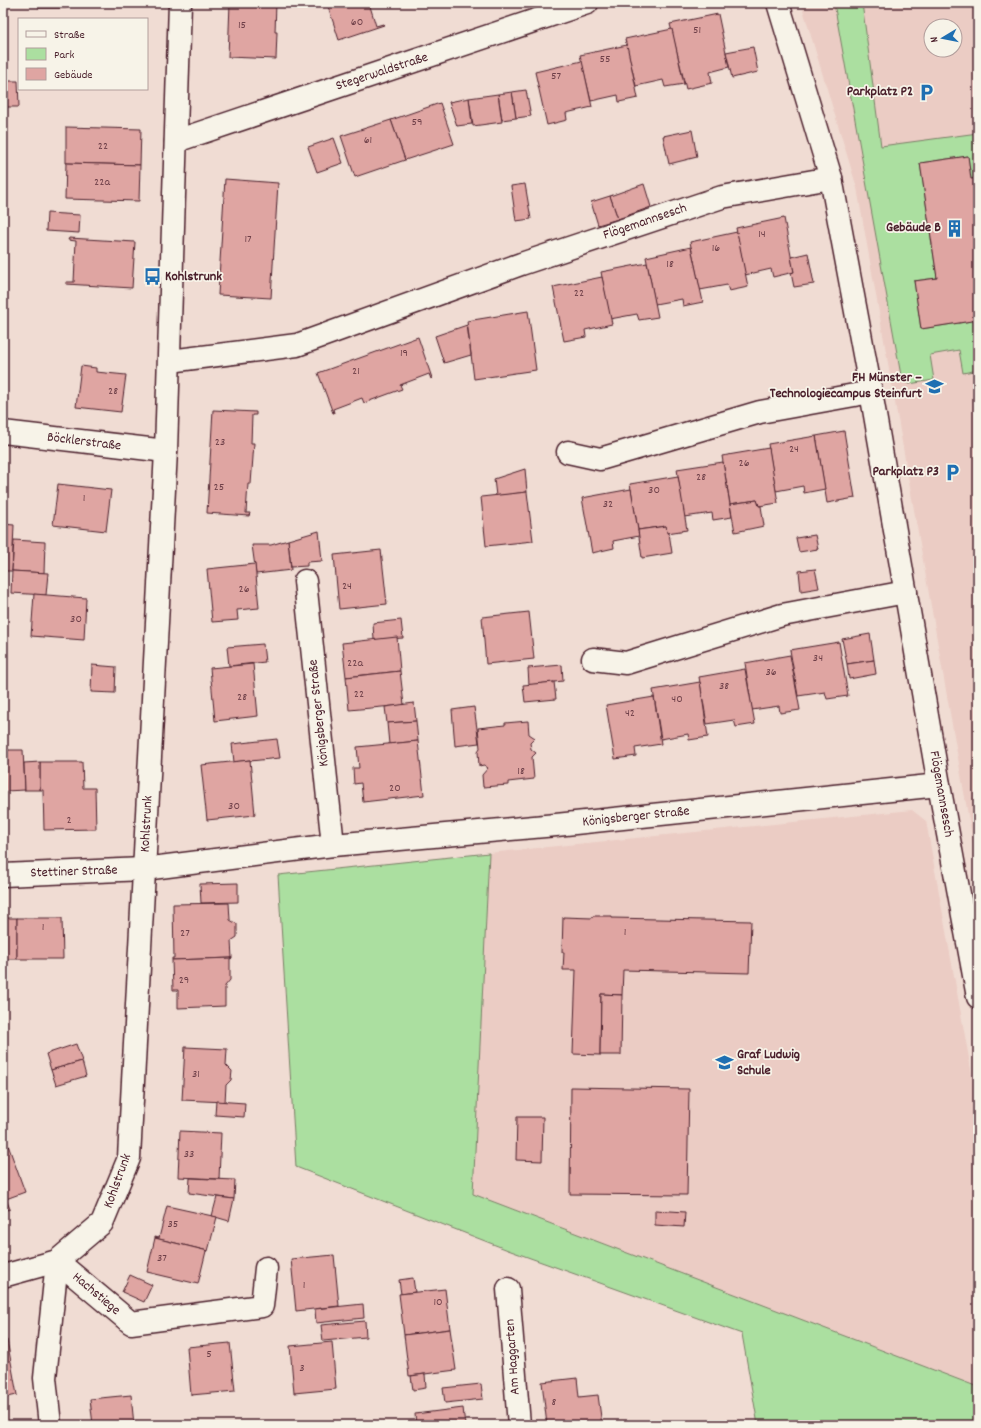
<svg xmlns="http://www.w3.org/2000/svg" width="981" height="1428" font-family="Dekko,sans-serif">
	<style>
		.built { fill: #ebccc4; fill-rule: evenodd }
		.green { fill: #abdfa0; stroke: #7a7f66 }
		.building { fill: #dfa5a2; stroke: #4a1f2b }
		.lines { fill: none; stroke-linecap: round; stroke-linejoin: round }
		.street-casing { stroke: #4a1f2b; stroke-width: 25 }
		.street { stroke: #f7f3e8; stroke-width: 22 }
		.labels { text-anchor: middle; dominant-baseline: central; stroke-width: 3.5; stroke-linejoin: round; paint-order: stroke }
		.number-label { font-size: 12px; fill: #6f4049 }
		.street-label { font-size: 14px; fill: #4a1f2b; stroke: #f7f3e8 }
		.poi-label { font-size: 14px; font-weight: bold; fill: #4a1f2b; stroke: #f7f3e8; text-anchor: end }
	</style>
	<rect width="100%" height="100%" fill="#f0dcd3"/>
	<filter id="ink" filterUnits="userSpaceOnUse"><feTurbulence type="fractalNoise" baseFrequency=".025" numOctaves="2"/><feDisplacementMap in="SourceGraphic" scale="8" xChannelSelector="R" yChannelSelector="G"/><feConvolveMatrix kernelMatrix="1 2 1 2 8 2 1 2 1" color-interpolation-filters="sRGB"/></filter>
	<g filter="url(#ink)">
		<!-- built -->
		<g class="built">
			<path d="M801 3H978V871L857 188ZM931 26H955V50H931Z"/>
			<path d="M912 810 926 821 978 1108V1387L472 1194 489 853Z"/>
		</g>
		<!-- green -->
		<g class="green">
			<path d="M834 3H862L881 146 978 133V178L971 179 968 156 920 163 937 278 914 281 921 329 978 320V370L963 373 959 350 930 355 934 380 909 384 902 381Z"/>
			<path d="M489 853 473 1194 978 1387V1425H758L742 1334 508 1250 296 1167 278 875Z"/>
		</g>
		<!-- building -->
		<g class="building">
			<rect x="39" y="3" width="27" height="5"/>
			<path d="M230 3H276L275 32H277L276 59 228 57Z"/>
			<path d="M327 3H369L376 26 383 24 384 25 339 40Z"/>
			<path d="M718 14 729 67 710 72 712 83 686 89 670 24Z"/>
			<path d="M672 29 684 84 665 87 663 80 636 86 625 39Z"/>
			<path d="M627 45 638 98 619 102 618 95 591 101 580 55Z"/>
			<path d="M753 47 758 72 732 78 726 52Z"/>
			<path d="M582 61 592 107 566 113 567 120 547 125 535 72Z"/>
			<path d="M3 81H18L19 107H3Z"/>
			<path d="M526 90 531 116 516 118 512 92Z"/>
			<path d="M512 92 516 118 502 120 498 94Z"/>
			<path d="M498 94 502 122 473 126 469 98Z"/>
			<path d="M469 98 472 124 457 126 449 102Z"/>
			<path d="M440 103 454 144 405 160 391 120Z"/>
			<path d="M391 120 405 160 355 177 341 136Z"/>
			<path d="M66 127 141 129 140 165 66 163Z"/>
			<path d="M692 130 697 157 669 164 663 136Z"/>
			<path d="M334 138 343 163 317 172 308 147Z"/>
			<path d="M968 156 971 179 978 178V320L921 329 914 281 937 278 920 163Z"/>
			<path d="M66 163 140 165 139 201 65 199Z"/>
			<path d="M225 179 278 183 271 298 218 295Z"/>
			<path d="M525 184 531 219 516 221 511 186Z"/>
			<path d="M644 184 651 207 618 219 610 196Z"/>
			<path d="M610 196 618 219 598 225 591 202Z"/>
			<path d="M47 213 80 215 79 233 46 231Z"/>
			<path d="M784 218 794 272 773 277 771 269 745 275 736 228Z"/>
			<path d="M737 232 748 287 729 291 727 285 700 290 690 242Z"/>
			<path d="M69 238 135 242 132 288 66 284V282H74L76 241 68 240Z"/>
			<path d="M691 247 703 302 683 306 682 299 655 304 646 257Z"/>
			<path d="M808 253 814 284 794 287 791 273 794 272 791 257Z"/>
			<path d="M647 263 658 317 639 320 637 314 610 319 601 272Z"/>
			<path d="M602 277 612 324 585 330 586 337 564 341 553 287Z"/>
			<path d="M528 311 536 370 474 379 467 321Z"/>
			<path d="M467 325 471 355 444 363 435 336Z"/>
			<path d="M418 337 432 378 431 379 429 374 400 385 402 389 364 403 362 398 333 409 334 413H333L318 373Z"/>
			<path d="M81 366 96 368V372L126 375 121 412 76 407Z"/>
			<path d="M213 410 256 412V415H252L251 443H254L251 484H248L246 513H250L249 516 207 513Z"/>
			<path d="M844 431 855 498 827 503 816 436Z"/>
			<path d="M816 436 825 489 804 493 803 486 776 491 768 444Z"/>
			<path d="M769 448 778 503 759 506 757 500 730 504 722 456Z"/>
			<path d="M723 462 732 517 713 520 712 513 684 517 677 469Z"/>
			<path d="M525 469 527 492 496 496 494 479Z"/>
			<path d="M678 476 687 530 667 533 666 526 638 530 630 484Z"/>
			<path d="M58 484 111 490 106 531 53 525Z"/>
			<path d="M631 489 639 536 613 541 614 548 592 553 582 498Z"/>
			<path d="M527 492 533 541 486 546 481 497Z"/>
			<path d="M757 500 759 506H761L764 526 735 532 730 504Z"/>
			<path d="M3 524 14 525 12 571H5L6 556H3Z"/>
			<path d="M666 526 667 533H669L672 553 642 558 638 530Z"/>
			<path d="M319 531 322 561 307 562V566L291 567 288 540Z"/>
			<path d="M815 535 818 549 799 552 796 538Z"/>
			<path d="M14 540 45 542 44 573 12 571Z"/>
			<path d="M288 540 291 570 256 574 252 545H271Z"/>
			<path d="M381 550 387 604 339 609 334 555Z"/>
			<path d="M255 564 259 608 237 610 238 620 212 622 207 569Z"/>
			<path d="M815 569 819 588 801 591 799 571Z"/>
			<path d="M12 571 48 573 46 595 11 593Z"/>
			<path d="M34 594 86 598 84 640 31 636Z"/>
			<path d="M529 612 534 659 486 664 482 617Z"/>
			<path d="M401 620 403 638 374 640 373 623Z"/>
			<path d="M870 634 874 660 847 664 842 639Z"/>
			<path d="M397 637 400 671 346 677 342 643Z"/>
			<path d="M839 642 848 696 827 699 825 692 798 696 790 650Z"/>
			<path d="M263 644 265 662 229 666 227 647Z"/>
			<path d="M790 655 800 710 780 713 779 706 752 710 745 663Z"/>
			<path d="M874 660 876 674 849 679 847 664Z"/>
			<path d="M253 664 258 716 215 721 210 668Z"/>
			<path d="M92 665 116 667 115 693 91 692Z"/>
			<path d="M562 665 563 681 529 685 528 668Z"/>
			<path d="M745 669 755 724 736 727 734 720 707 724 699 677Z"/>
			<path d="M400 671 404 705 349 710 346 677Z"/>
			<path d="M554 682 556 699 525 702 523 685Z"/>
			<path d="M700 682 708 737 689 740 688 734 661 739 653 690Z"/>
			<path d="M654 697 661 744 635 748 636 756 615 759 606 705Z"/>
			<path d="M414 703 416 721 387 723 385 707Z"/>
			<path d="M474 707 479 743 455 746 452 710Z"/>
			<path d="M416 721 418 741 389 744 387 723Z"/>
			<path d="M528 721 529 734 535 738 530 743 531 749 536 753 532 757 534 779 508 782V785L483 787 482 775 488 768 484 765 479 766 478 751 480 748 478 728 505 725V723Z"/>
			<path d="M277 739 280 758 250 761V760L234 762 232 744Z"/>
			<path d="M418 741 424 795 363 802 361 783 354 784 353 768H359L357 747Z"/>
			<path d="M4 750H23L25 790 5 791Z"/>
			<path d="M250 760 255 815 207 820 201 765Z"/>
			<path d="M40 762H82L83 788H95L96 829 44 830 43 790H40Z"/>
			<path d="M40 762V790H25L24 763Z"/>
			<path d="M3 791 5 831H3Z"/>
			<path d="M238 883V902L201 903 200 884Z"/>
			<path d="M229 903 230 920 237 924V937L231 941 232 958 172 960V958H174L173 904Z"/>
			<path d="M593 916H612V918L751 921 749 973 623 970 622 995 601 994 600 1055 573 1054 576 970H563L564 952H562L563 917 592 918Z"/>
			<rect x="3" y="918" width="14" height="41"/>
			<path d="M17 918H62L63 959H17Z"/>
			<path d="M232 958 230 959V980L225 986V1006L178 1008V990H173L172 960Z"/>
			<path d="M601 994 622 995 621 1055H600Z"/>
			<path d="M76 1044 82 1061 51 1070 46 1054Z"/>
			<path d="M185 1047 227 1049 226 1065 232 1071 231 1080 226 1085 225 1102 182 1100Z"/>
			<path d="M82 1061 86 1076 56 1085 51 1070Z"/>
			<path d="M571 1087 689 1089 687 1195 570 1194Z"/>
			<path d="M216 1101 245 1103 244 1117 215 1115Z"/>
			<path d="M517 1117H543L542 1161 516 1160Z"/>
			<path d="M180 1131 221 1133 219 1179 178 1177Z"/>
			<path d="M8 1145 25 1192 6 1199 10 1209 3 1211V1147Z"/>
			<path d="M190 1178 235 1180 234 1199 189 1193Z"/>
			<path d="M217 1197 234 1199 229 1221 212 1216Z"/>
			<path d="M167 1206 217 1217 208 1251 155 1238V1237L159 1238Z"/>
			<path d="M655 1210 685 1212 684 1227 655 1225Z"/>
			<path d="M155 1238 208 1251H206L198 1284 147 1272Z"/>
			<path d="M334 1255 339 1306 296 1311 291 1259Z"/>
			<path d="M130 1275 152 1285 144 1302 122 1292Z"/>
			<path d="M413 1278 415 1292 401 1294 399 1280Z"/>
			<path d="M445 1289 450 1329 404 1335 399 1294Z"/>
			<path d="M363 1304 364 1318 316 1323 315 1309Z"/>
			<path d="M365 1321 366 1337 323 1341 321 1325Z"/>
			<path d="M450 1329 456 1370 409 1376 404 1335Z"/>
			<path d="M3 1340H7L17 1395 3 1398Z"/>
			<path d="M332 1342 336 1389 294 1393 290 1346Z"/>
			<path d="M230 1343 235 1391 191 1395 187 1347Z"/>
			<path d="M425 1374 426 1388 413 1390 411 1376Z"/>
			<path d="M577 1378 579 1397 598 1395 602 1425H547L542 1382Z"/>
			<path d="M481 1384 483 1399 445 1403 443 1388Z"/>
			<path d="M131 1395 134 1425H93L90 1399Z"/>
			<path d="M463 1408 465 1425H416L415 1414Z"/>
		</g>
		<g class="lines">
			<defs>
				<g id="street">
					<path d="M778 3 831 178 871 392 939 785 978 997"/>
					<path d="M176 141 587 3"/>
					<path d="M170 361 297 345 521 264 722 197 831 178"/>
					<path d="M3 432 166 451"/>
					<path d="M568 452 600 459 760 412 871 392"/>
					<path d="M305 581 333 845"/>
					<path d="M593 659 626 663 782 615 906 592"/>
					<path d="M3 875 144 869 333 845 556 825 939 785"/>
					<path d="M57 1261 131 1323 262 1306 266 1268"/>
					<path d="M3 1276 57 1261 102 1223 129 1158 166 451 180 3"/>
					<path d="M508 1289 519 1425"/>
					<path d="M50 1425 45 1378 57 1261"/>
				</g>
			</defs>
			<!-- street casing -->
			<use href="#street" class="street-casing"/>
			<!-- street -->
			<use href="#street" class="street"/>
		</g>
	</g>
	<!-- icons -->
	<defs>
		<symbol id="parking-bare" viewBox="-9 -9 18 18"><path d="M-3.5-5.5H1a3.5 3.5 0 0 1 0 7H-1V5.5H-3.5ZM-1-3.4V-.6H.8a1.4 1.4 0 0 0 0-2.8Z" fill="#1f6fb2" stroke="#f7f3e8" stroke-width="2.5" paint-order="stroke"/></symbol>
		<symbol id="building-bare" viewBox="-9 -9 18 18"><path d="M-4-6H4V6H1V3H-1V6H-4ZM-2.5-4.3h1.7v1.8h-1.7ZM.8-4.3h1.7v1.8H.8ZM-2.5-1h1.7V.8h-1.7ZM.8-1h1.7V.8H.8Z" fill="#1f6fb2" stroke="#f7f3e8" stroke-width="2.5" paint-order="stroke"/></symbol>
		<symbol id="bus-bare" viewBox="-9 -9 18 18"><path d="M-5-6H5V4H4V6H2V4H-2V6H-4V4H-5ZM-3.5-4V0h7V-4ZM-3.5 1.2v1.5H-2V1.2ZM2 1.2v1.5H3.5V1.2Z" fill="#1f6fb2" stroke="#f7f3e8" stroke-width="2.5" paint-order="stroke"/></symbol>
		<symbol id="university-bare" viewBox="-9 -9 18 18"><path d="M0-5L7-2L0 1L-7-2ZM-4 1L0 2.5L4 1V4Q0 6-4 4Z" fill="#1f6fb2" stroke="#f7f3e8" stroke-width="2.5" paint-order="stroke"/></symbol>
		<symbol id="school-bare" viewBox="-9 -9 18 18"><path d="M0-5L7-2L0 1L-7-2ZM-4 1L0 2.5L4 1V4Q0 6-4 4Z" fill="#1f6fb2" stroke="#f7f3e8" stroke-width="2.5" paint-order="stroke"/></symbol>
	</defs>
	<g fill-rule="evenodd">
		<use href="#parking-bare" x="914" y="80" width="25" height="25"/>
		<use href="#building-bare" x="942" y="216" width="25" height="25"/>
		<use href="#bus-bare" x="140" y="264" width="25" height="25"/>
		<use href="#university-bare" x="922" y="374" width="25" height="25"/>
		<use href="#parking-bare" x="940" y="460" width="25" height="25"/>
		<use href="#school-bare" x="712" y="1050" width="25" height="25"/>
	</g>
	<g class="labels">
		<!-- number labels -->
		<g class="number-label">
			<text x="357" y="22">60</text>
			<text x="242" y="25">15</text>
			<text x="697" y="30">51</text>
			<text x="605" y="59">55</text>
			<text x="556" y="76">57</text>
			<text x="417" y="122">59</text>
			<text x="368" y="140">61</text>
			<text x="103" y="146">22</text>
			<text x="102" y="182">22a</text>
			<text x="762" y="234">14</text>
			<text x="248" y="239">17</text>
			<text x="716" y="248">16</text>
			<text x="670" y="264">18</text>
			<text x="579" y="293">22</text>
			<text x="404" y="353">19</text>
			<text x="356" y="371">21</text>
			<text x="113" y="391">28</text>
			<text x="220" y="442">23</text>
			<text x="794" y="449">24</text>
			<text x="744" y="463">26</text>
			<text x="701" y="477">28</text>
			<text x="219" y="487">25</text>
			<text x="654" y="490">30</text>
			<text x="84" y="498">1</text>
			<text x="608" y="504">32</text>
			<text x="347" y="586">24</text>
			<text x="244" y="589">26</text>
			<text x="76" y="619">30</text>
			<text x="818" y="658">34</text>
			<text x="355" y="663">22a</text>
			<text x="771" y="672">36</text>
			<text x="724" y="686">38</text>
			<text x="359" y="694">22</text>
			<text x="242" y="697">28</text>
			<text x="677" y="699">40</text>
			<text x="630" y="713">42</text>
			<text x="521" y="771">18</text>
			<text x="395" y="788">20</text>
			<text x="234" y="806">30</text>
			<text x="69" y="820">2</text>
			<text x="43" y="927">1</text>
			<text x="625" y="932">1</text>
			<text x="185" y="933">27</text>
			<text x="184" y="980">29</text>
			<text x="196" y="1074">31</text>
			<text x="189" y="1154">33</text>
			<text x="173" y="1224">35</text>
			<text x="162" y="1258">37</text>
			<text x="304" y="1285">1</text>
			<text x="438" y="1302">10</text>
			<text x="209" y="1354">5</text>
			<text x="302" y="1368">3</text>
			<text x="554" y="1402">8</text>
		</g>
		<!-- street labels -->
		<g class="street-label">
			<text transform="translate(382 72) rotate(-18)">Stegerwaldstraße</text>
			<text transform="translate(645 222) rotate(-19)">Flögemannsesch</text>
			<text transform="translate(84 442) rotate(7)">Böcklerstraße</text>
			<text transform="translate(319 713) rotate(-96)">Königsberger Straße</text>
			<text transform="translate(941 794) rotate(80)">Flögemannsesch</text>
			<text transform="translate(636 817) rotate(-6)">Königsberger Straße</text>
			<text transform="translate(147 824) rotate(-87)">Kohlstrunk</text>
			<text transform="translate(74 872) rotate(-2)">Stettiner Straße</text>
			<text transform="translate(118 1181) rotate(-70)">Kohlstrunk</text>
			<text transform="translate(96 1294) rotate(40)">Hachstiege</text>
			<text transform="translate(513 1357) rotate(-94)">Am Haggarten</text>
		</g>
		<!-- poi labels -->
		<g class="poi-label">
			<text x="913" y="92">Parkplatz P2</text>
			<text x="941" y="228">Gebäude B</text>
			<text x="165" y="277" text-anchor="start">Kohlstrunk</text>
			<text x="922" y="378">FH Münster –<tspan x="922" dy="16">Technologiecampus Steinfurt</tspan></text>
			<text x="939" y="472">Parkplatz P3</text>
			<text x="737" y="1055" text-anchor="start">Graf Ludwig<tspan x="737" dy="16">Schule</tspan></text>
		</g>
	</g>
	<!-- margin -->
	<rect width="981" height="1428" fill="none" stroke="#f7f3e8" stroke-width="16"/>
	<rect x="8" y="8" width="965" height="1412" fill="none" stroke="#4a1f2b" stroke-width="1.5" filter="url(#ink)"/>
	<!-- legend -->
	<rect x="18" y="18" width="130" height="72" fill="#f7f3e8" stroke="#b29e9c"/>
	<rect x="26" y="31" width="20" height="6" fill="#f7f3e8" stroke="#b29e9c"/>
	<text x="54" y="38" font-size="12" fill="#4a1f2b">Straße</text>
	<rect x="26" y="48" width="20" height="12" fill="#abdfa0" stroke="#b29e9c"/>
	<text x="54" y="58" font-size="12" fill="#4a1f2b">Park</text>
	<rect x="26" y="68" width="20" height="12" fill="#dfa5a2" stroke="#b29e9c"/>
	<text x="54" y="78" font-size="12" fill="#4a1f2b">Gebäude</text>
	<!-- north arrow -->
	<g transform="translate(943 38) rotate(260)"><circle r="19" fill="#f7f3e8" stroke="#b29e9c"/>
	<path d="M0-3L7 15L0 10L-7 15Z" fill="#1f6fb2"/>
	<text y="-6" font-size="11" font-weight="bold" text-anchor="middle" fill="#4a1f2b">N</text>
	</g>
</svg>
